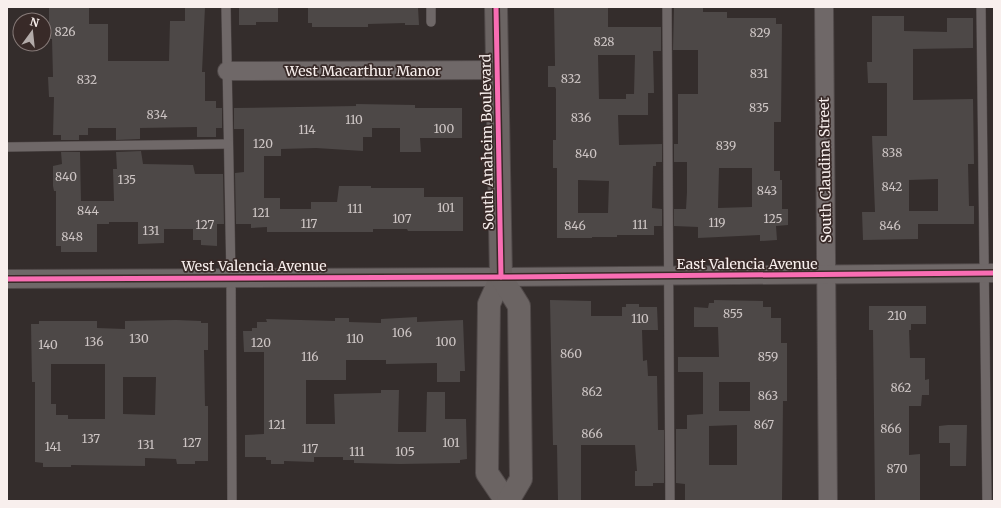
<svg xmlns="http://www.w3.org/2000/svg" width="1001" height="508" font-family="Merriweather,serif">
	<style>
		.building { fill: #4d4847; fill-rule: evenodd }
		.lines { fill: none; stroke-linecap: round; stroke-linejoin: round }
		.service-casing { stroke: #504949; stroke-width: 10 }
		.minor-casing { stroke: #504949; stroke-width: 20 }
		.secondary-casing { stroke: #504949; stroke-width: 24 }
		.service { stroke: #6f6868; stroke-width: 9 }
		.minor { stroke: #6f6868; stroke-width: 18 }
		.secondary { stroke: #6b6463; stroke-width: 22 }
		.cycleway-casing { stroke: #382a28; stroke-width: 8 }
		.cycleway { stroke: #f96db3; stroke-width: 5 }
		.labels { text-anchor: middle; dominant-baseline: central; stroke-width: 3.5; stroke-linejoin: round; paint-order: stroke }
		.number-label { font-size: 12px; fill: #cdc5c4 }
		.street-label { font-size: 14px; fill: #f8efed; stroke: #382a28 }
	</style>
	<rect width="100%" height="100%" fill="#342d2c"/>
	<!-- building -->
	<g class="building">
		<path d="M49 7H89V24H108V61H169L170 21H185V7H205L202 72H205V101H216V108H222V128H216V137H197V127L140 128V139L116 140V128H88V135H79V140H61V135H53L54 97H49L48 77H53L52 39H49Z"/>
		<path d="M239 7H278V22H256V25H239Z"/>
		<path d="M308 7H418L419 25H405V23L368 24V27H312V23H308Z"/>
		<path d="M554 7H608V27H661V51H653L654 93H648V115H618L619 145 662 144V162H656V166H653L652 208 662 209V226H654V235H617V237H592V238H557V168H553V140H556V89L555 87H548V66H555V64ZM598 55H635L634 94H626V99H599ZM578 180 609 181 608 213H578Z"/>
		<path d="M674 7H703V12H727V18H776V24H782L781 122H774V171H780V180H782V209H788V225L776 226 777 240 760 241V235L698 238V227L674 226V209H686L687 192V162H674V144H678V94H698V50H673ZM719 168H752V207L718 208Z"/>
		<path d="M872 16H904V31L947 32V18H973V48L913 49V100L973 99 974 164H968L969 206H974V224H918V239L863 240 862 212H875L872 136H887V83H868L867 62H872ZM938 179V211H909V180Z"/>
		<path d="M356 104 415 105V108H462V138H420L421 152H400V128H372V137H363V151L316 148 281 149V156H264V198H280V209H311V202H337L339 186H371V188H424V197H463V231H408L407 229H373V232H267V227L251 228V224H236L235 173 244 172V129H234V108L356 106Z"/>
		<path d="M141 151 143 164 193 165 195 174H223L224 224H217V246L201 245V240H193V229H164V243L138 244V222H109V224H97V252H61V246H56V191H54L53 186V166L62 164 61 152H80L81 201H114L113 169H117L116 152Z"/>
		<path d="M550 300 591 301V316H622V307H626V304H639V307H657L658 330H642L643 361 647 360 648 376H657L658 430H664V483H653V486H635V471H637L635 445H581V501H558L557 445H553Z"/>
		<path d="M714 300 763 301V307H771V318H781V343H787V401H783L782 501H685V484L676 483V429H687V415L703 414V372H678V357H719L718 327H694V307L708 308 709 303H714ZM719 382H750V411H719ZM737 425V465H709V426Z"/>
		<path d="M869 306H926V324H911V330H909L910 358H925V380L929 379V395H922L921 406H909V455L920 454V501H875L873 330H869Z"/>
		<path d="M417 317V322L463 320 465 371H460V382H437V363L386 364V360H346V380H306V424H335L334 394 381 393V390H399L398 432H426L427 392H445V419H466L467 459 460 460V463L400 464 354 463V460H343V457H314V462L284 461V464H271V460H266V457H245V435L264 434V352H244L243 331H252V328H257V322H267L266 319 335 321V318H349V322L381 323V319Z"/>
		<path d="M176 320 201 321V323H208V350H204L205 406H208V461H195V464H177L176 459 145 458V466L71 465V467H43V463L35 462V382H32L31 324H39V321H97V328L125 329V321ZM51 364H105V419H68V415H56V404H51ZM123 377H156L155 415 123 414Z"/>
		<path d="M948 425H967L966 466H950V443H939V426Z"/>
	</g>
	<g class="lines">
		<defs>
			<g id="service">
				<path d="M226 7 231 278 232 501"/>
				<path d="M667 7 670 501"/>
				<path d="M981 7 987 501"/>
				<path d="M431 22V7"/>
				<path d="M7 147 228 144"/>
			</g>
			<g id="minor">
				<path d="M824 7 828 501"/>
				<path d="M227 71 498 70"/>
				<path d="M7 279 501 277 994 273"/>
			</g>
			<g id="secondary">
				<path d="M496 7 501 277 489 304 487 473 506 501"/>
				<path d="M501 277 519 306 521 479 508 501"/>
			</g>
		</defs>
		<!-- service casing -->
		<use href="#service" class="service-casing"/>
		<!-- minor casing -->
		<use href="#minor" class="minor-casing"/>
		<!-- secondary casing -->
		<use href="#secondary" class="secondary-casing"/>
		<!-- service -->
		<use href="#service" class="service"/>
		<!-- minor -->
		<use href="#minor" class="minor"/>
		<!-- secondary -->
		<use href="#secondary" class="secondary"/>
		<defs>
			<g id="cycleway">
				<path d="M496 7 501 277"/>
				<path d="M7 279 501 277 994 273"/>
			</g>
		</defs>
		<!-- cycleway casing -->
		<use href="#cycleway" class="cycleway-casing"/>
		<!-- cycleway -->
		<use href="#cycleway" class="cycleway"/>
	</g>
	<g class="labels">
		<!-- number labels -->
		<g class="number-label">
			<text x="65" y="31">826</text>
			<text x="760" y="32">829</text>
			<text x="604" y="41">828</text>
			<text x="759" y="73">831</text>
			<text x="571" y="78">832</text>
			<text x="87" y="79">832</text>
			<text x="759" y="107">835</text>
			<text x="157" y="114">834</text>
			<text x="581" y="117">836</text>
			<text x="354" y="119">110</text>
			<text x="444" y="128">100</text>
			<text x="307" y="129">114</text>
			<text x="263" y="143">120</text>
			<text x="726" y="145">839</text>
			<text x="892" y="152">838</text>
			<text x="586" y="153">840</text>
			<text x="66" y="176">840</text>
			<text x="127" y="179">135</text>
			<text x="892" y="186">842</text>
			<text x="767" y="190">843</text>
			<text x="446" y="207">101</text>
			<text x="355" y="208">111</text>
			<text x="88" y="210">844</text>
			<text x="261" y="212">121</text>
			<text x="402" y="218">107</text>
			<text x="773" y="218">125</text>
			<text x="717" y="222">119</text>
			<text x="309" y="223">117</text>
			<text x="205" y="224">127</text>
			<text x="640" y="224">111</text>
			<text x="575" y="225">846</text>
			<text x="890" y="225">846</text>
			<text x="151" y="230">131</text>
			<text x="72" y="236">848</text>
			<text x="733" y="313">855</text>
			<text x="897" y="315">210</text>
			<text x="640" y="318">110</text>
			<text x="402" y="332">106</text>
			<text x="139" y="338">130</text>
			<text x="355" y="338">110</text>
			<text x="94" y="341">136</text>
			<text x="446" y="341">100</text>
			<text x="261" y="342">120</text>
			<text x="48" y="344">140</text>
			<text x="571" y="353">860</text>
			<text x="310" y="356">116</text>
			<text x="768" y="356">859</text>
			<text x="901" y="387">862</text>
			<text x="592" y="391">862</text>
			<text x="768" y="395">863</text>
			<text x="277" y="424">121</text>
			<text x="764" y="424">867</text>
			<text x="891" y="428">866</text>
			<text x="592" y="433">866</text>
			<text x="91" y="438">137</text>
			<text x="192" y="442">127</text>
			<text x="451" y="442">101</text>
			<text x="146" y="444">131</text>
			<text x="53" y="446">141</text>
			<text x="310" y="448">117</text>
			<text x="357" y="451">111</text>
			<text x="405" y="451">105</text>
			<text x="897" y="468">870</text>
		</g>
		<!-- street labels -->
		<g class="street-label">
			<text x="363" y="71">West Macarthur Manor</text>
			<text transform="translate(487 142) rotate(-91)">South Anaheim Boulevard</text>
			<text transform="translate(825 170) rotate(-91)">South Claudina Street</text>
			<text x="747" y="264">East Valencia Avenue</text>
			<text x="254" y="266">West Valencia Avenue</text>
		</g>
	</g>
	<!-- border -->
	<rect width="1001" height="508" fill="none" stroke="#f8efed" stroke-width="16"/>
	<!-- north arrow -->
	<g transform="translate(32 32) rotate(15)"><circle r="19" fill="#382a28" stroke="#857977"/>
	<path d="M0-3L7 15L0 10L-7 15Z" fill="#b3aba9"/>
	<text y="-6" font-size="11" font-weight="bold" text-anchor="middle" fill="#f8efed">N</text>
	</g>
</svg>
